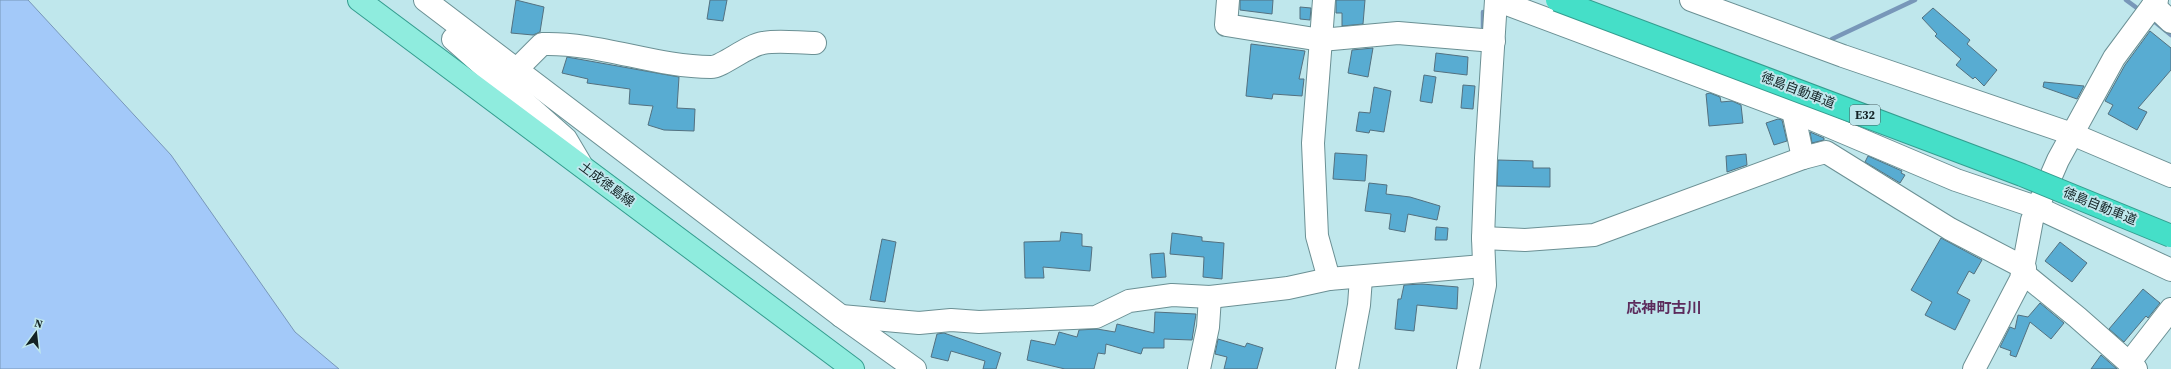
<svg xmlns="http://www.w3.org/2000/svg" width="2171" height="369" font-family="'Source Serif 4','Noto Sans JP',serif">
	<style>
		.water { fill: #a3c9f9; stroke: #7897b9 }
		.lines { fill: none; stroke-linecap: round; stroke-linejoin: round }
		.stream { stroke: #7897b9; stroke-width: 4.5 }
		.building { fill: #58acd2; stroke: #537180 }
		.minor-casing { stroke: #6b9094; stroke-width: 24 }
		.major-casing { stroke: #349d8f; stroke-width: 24 }
		.minor { stroke: #fff; stroke-width: 22 }
		.major { stroke: #8fecde; stroke-width: 22 }
		.highway-bridge-casing { stroke: #349d8f; stroke-width: 24; stroke-linecap: butt }
		.highway-bridge { stroke: #45dfc8; stroke-width: 22 }
		.labels { text-anchor: middle; dominant-baseline: central; stroke-width: 4; stroke-linejoin: round; paint-order: stroke }
		.shield { fill: #bfe7ec; stroke: #475d60; stroke-width: 1 }
		.shield-label { font-size: 12px; font-weight: bold; fill: #132224 }
		.street-label { font-size: 13px; fill: #132224; stroke: #bfe7ec }
		.quarter-label { font-size: 15px; font-weight: bold; fill: #5c2b5c; stroke: #bfe7ec }
	</style>
	<rect width="100%" height="100%" fill="#bfe7ec"/>
	<!-- water -->
	<path class="water" d="M0 0H28L171 155 295 332 339 369H0Z"/>
	<g class="lines">
		<!-- stream -->
		<g class="stream">
			<path d="M2126 0 2141 11"/>
			<path d="M2150 18 2171 35"/>
			<path d="M1483 27V12"/>
			<path d="M1832 39 1915 0"/>
		</g>
	</g>
	<!-- building -->
	<g class="building">
		<path d="M516 0 544 7 540 32 533 35 511 33Z"/>
		<path d="M710 0H727L723 21 707 19Z"/>
		<path d="M1240 0H1273L1272 14 1240 10Z"/>
		<path d="M1336 0H1365L1363 24 1342 26V13H1336Z"/>
		<path d="M1300 7 1311 8 1310 20 1300 19Z"/>
		<path d="M1933 8 1970 40 1967 44 1997 70 1984 86 1975 77 1973 79 1956 65 1961 59 1935 36 1937 34 1922 18Z"/>
		<path d="M2150 31 2171 48V70L2138 108 2147 112 2137 130 2108 114 2113 105 2105 101 2125 65Z"/>
		<path d="M1251 44 1305 51 1299 79H1304L1302 96 1273 94 1272 99 1246 96Z"/>
		<path d="M1373 48 1368 77 1348 73 1352 50Z"/>
		<path d="M1436 53 1468 57 1467 75 1434 71Z"/>
		<path d="M567 57 679 77 677 108 695 109 694 131 664 130 648 125 653 106 629 104 630 89 587 83 588 79 562 73Z"/>
		<path d="M1424 75 1436 77 1432 103 1420 101Z"/>
		<path d="M2044 82 2084 86 2077 99 2043 87Z"/>
		<path d="M1463 85 1475 86 1473 109 1461 108Z"/>
		<path d="M1374 87 1391 91 1384 132 1370 130 1369 133 1356 131 1359 112 1370 113Z"/>
		<path d="M1710 93 1720 97 1721 102 1732 101 1741 105 1743 123 1709 126 1706 94Z"/>
		<path d="M1778 119 1782 120 1787 141 1774 145 1766 123Z"/>
		<path d="M1810 132 1824 138V140L1812 143Z"/>
		<path d="M1335 153 1367 155 1365 181 1333 179Z"/>
		<path d="M1746 154 1747 165 1727 172 1726 156Z"/>
		<path d="M1868 156 1902 171 1901 173 1905 175 1900 183 1865 162Z"/>
		<path d="M1498 160 1533 161V168H1550V187L1497 186Z"/>
		<path d="M1369 183 1387 185 1386 194 1410 197 1440 206 1437 220 1408 214 1405 232 1389 229 1391 214 1365 211Z"/>
		<path d="M1436 227 1448 228 1447 240H1435Z"/>
		<path d="M1061 232 1082 234V246L1092 247 1090 271 1043 267 1044 278H1025L1024 242 1060 241Z"/>
		<path d="M1172 233 1202 237V241L1224 243 1222 279 1203 277 1204 257 1170 254Z"/>
		<path d="M1941 238 1982 260 1974 274 1969 271 1957 293 1970 300 1955 330 1925 315 1932 302 1911 290Z"/>
		<path d="M882 239 896 242 885 302 870 300Z"/>
		<path d="M2060 242 2087 263 2072 282 2045 261Z"/>
		<path d="M1164 253 1166 277 1152 278 1150 254Z"/>
		<path d="M1422 284 1458 287 1457 309 1417 305 1414 331 1395 329 1398 299H1401L1404 285Z"/>
		<path d="M2143 289 2160 303 2148 318 2146 316 2124 342 2109 329Z"/>
		<path d="M2040 303 2064 323 2051 339 2030 322 2016 357 2010 355 2011 351 2000 347 2010 327 2015 329 2018 315 2028 317Z"/>
		<path d="M1155 312 1196 314 1192 340 1164 339V348H1143L1141 354 1106 344 1105 354 1098 353 1094 369H1065L1027 360 1031 340 1055 345 1059 332 1077 337 1079 330 1097 329 1115 332 1117 324 1154 333Z"/>
		<path d="M944 333 1001 353 996 369H983L985 361 951 351 948 361 931 357 937 334Z"/>
		<path d="M1218 339 1245 347 1247 343 1263 348 1257 369H1224L1227 357 1215 354Z"/>
		<path d="M2101 355 2117 369H2091Z"/>
	</g>
	<g class="lines">
		<defs>
			<g id="minor">
				<path d="M425 0 841 316 915 369"/>
				<path d="M1228 0 1226 25 1321 40 1398 33 1494 41"/>
				<path d="M1324 0 1313 143 1317 236 1329 279"/>
				<path d="M1496 0 1793 111 1956 180 2036 207 2171 270"/>
				<path d="M1691 0 1843 56 2072 134 2171 176"/>
				<path d="M2153 5 2171 22"/>
				<path d="M453 39 566 139 582 166"/>
				<path d="M516 70 542 44C599 42 655 67 711 67 722 67 748 45 763 43 779 40 798 43 815 43"/>
				<path d="M1793 111 1803 158"/>
				<path d="M1483 238 1525 240 1594 235 1803 158 1826 152 1950 229 2025 268"/>
				<path d="M2023 273 2077 317 2136 369"/>
				<path d="M841 316 919 323 951 320 979 322 1096 317 1129 301 1172 295 1210 297 1288 288 1329 279 1483 266"/>
				<path d="M2129 363 2171 309"/>
				<path d="M1199 369 1208 327 1210 297"/>
				<path d="M1347 369 1359 305 1361 278"/>
				<path d="M1468 369 1485 285 1483 238 1486 158 1496 0"/>
				<path d="M1974 369 2021 279 2032 220 2058 160 2114 58 2157 0"/>
			</g>
			<path id="major" d="M359 0 853 369"/>
		</defs>
		<!-- minor casing -->
		<use href="#minor" class="minor-casing"/>
		<!-- major casing -->
		<use href="#major" class="major-casing"/>
		<!-- minor -->
		<use href="#minor" class="minor"/>
		<!-- major -->
		<use href="#major" class="major"/>
		<defs>
			<path id="highway-bridge" d="M1557 0 2022 175 2171 236"/>
		</defs>
		<!-- highway-bridge casing -->
		<use href="#highway-bridge" class="highway-bridge-casing"/>
		<!-- highway-bridge -->
		<use href="#highway-bridge" class="highway-bridge"/>
	</g>
	<g class="labels">
		<!-- shield labels -->
		<rect class="shield" x="1850" y="105" width="30" height="20" rx="3"/>
		<g class="shield-label">
			<text x="1865" y="115">E32</text>
		</g>
		<!-- street labels -->
		<g class="street-label">
			<text transform="translate(1798 90) rotate(21)">徳島自動車道</text>
			<text transform="translate(607 184) rotate(37)">土成徳島線</text>
			<text transform="translate(2100 206) rotate(22)">徳島自動車道</text>
		</g>
		<!-- quarter labels -->
		<g class="quarter-label">
			<text x="1664" y="307">応神町古川</text>
		</g>
	</g>
	<!-- north arrow -->
	<g transform="translate(36 333) rotate(15)" stroke="#bfe7ec" stroke-width="3" paint-order="stroke">
	<path d="M0-3L7 15L0 10L-7 15Z" fill="#132224"/>
	<text y="-6" font-size="11" font-weight="bold" text-anchor="middle" fill="#132224">N</text>
	</g>
</svg>
